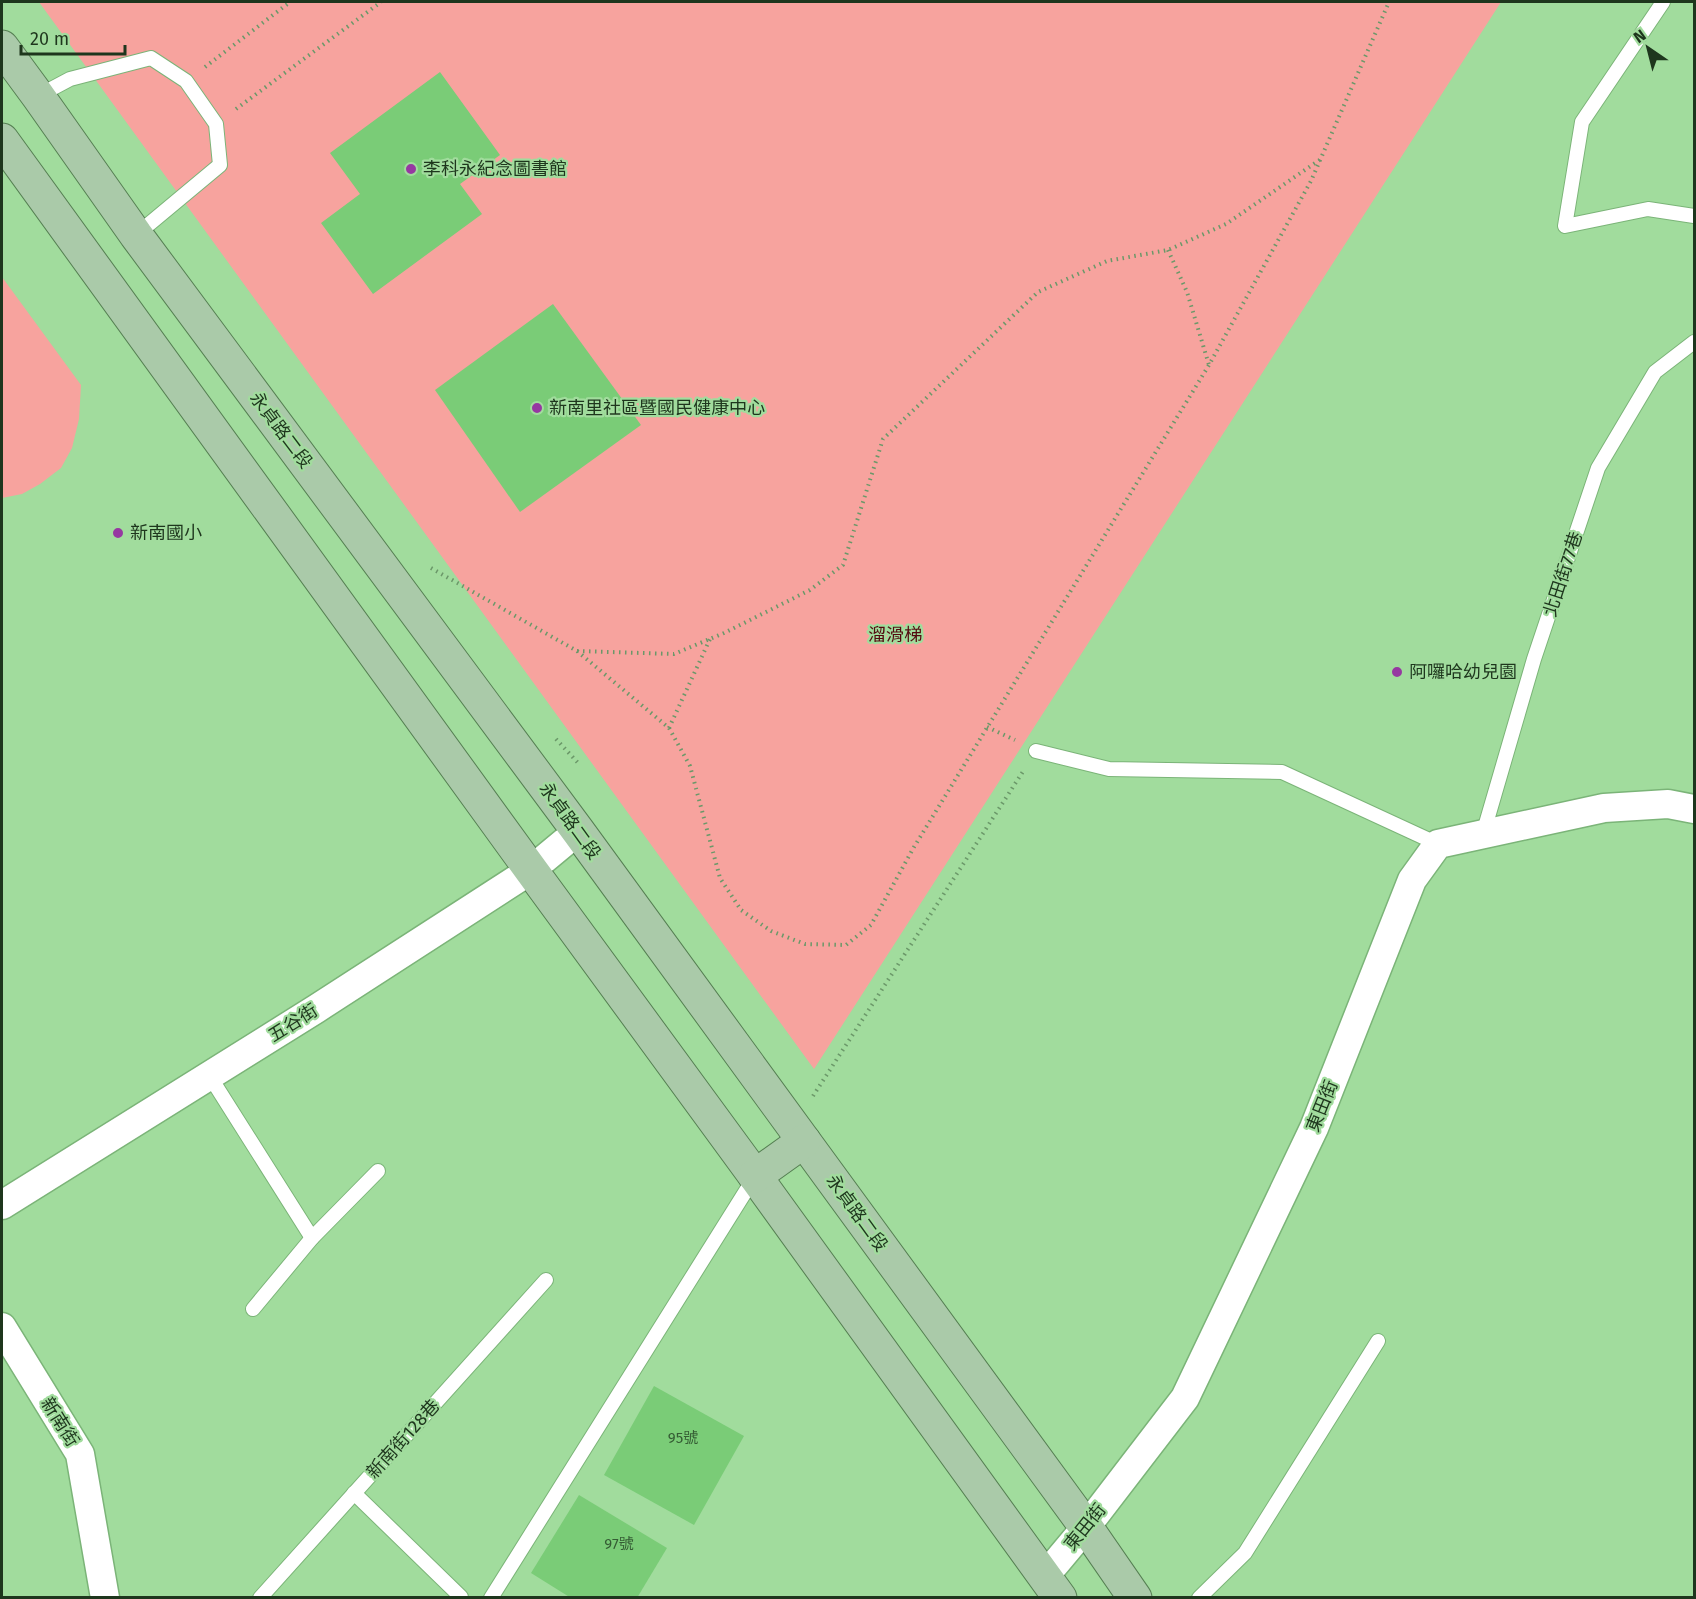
<svg xmlns="http://www.w3.org/2000/svg" width="1696" height="1599" font-family="'Fira Sans','Noto Sans TC',sans-serif">
	<style>
		.green { fill: #f7a39e }
		.building { fill: #7acc77 }
		.lines { fill: none; stroke-linecap: round; stroke-linejoin: round }
		.lane-casing { stroke: #7bb478; stroke-width: 16 }
		.street-casing { stroke: #7bb478; stroke-width: 31 }
		.primary-casing { stroke: #557f52; stroke-width: 35 }
		.path { stroke: #6b9869; stroke-width: 4; stroke-dasharray: 1.5 4.5; stroke-linecap: butt }
		.lane { stroke: #fff; stroke-width: 14 }
		.street { stroke: #fff; stroke-width: 28 }
		.primary { stroke: #aacaa9; stroke-width: 33 }
		.poi-dot { fill: #9638a1; stroke: #a1dc9d; stroke-width: 2 }
		.labels { text-anchor: middle; dominant-baseline: central; stroke-width: 4.5; stroke-linejoin: round; paint-order: stroke }
		.number-label { font-size: 15px; fill: #355c34 }
		.poi-label { font-size: 18px; fill: #1e361d; stroke: #a1dc9d; text-anchor: start }
		.street-label { font-size: 18px; fill: #1e361d; stroke: #a1dc9d }
		.park-label { font-size: 18px; fill: #53090f; stroke: #a1dc9d }
	</style>
	<rect width="100%" height="100%" fill="#a1dc9d"/>
	<!-- green -->
	<g class="green">
		<path d="M39 2H1501L814 1069Z"/>
		<path d="M2 277 81 385 79 419 72 448 61 468 40 484 22 494 2 498Z"/>
	</g>
	<!-- building -->
	<g class="building">
		<path d="M440 72 500 155 460 184 482 214 373 294 321 223 360 194 330 153Z"/>
		<path d="M553 304 641 425 520 512 435 390Z"/>
		<path d="M654 1386 744 1436 694 1525 604 1475Z"/>
		<path d="M579 1495 667 1548 637 1598H571L531 1573Z"/>
	</g>
	<g class="lines">
		<defs>
			<g id="lane">
				<path d="M1663 2 1582 122 1565 226 1648 209 1694 216"/>
				<path d="M38 96 70 79 151 58 186 81 216 124 220 165 136 235"/>
				<path d="M1036 751 1109 769 1282 772 1438 844"/>
				<path d="M1483 834 1534 659 1598 468 1655 372 1694 342"/>
				<path d="M209 1075 312 1238"/>
				<path d="M253 1309 312 1238 378 1171"/>
				<path d="M354 1493 461 1597"/>
				<path d="M260 1598 546 1280"/>
				<path d="M491 1598 754 1178"/>
				<path d="M1199 1598 1245 1553 1378 1341"/>
			</g>
			<g id="street">
				<path d="M2 1205 316 1009 531 870 578 831"/>
				<path d="M2 1327 80 1454 105 1598"/>
				<path d="M1045 1576 1086 1527 1185 1398 1314 1128 1412 880 1438 844 1604 808 1668 804 1694 809"/>
			</g>
			<g id="primary">
				<path d="M2 47 38 96 136 235 578 831 804 1141 1086 1527 1135 1598"/>
				<path d="M2 140 531 870 755 1176 1060 1598"/>
				<path d="M755 1176 804 1141"/>
			</g>
		</defs>
		<!-- lane casing -->
		<use href="#lane" class="lane-casing"/>
		<!-- street casing -->
		<use href="#street" class="street-casing"/>
		<!-- primary casing -->
		<use href="#primary" class="primary-casing"/>
		<!-- path -->
		<g class="path">
			<path d="M205 67 290 2"/>
			<path d="M236 109 381 2"/>
			<path d="M1168 250 1187 292 1209 365"/>
			<path d="M431 568 577 651 669 728 690 766 720 878 741 910 771 931 805 944 846 945 871 925 914 847 1209 365 1311 181 1389 2"/>
			<path d="M577 651 674 654 724 633 810 590 843 565 883 439 1038 292 1107 261 1168 250 1226 224 1321 159"/>
			<path d="M987 727 1015 740"/>
			<path d="M669 728 710 639"/>
			<path d="M556 739 580 765"/>
			<path d="M813 1096 1024 770"/>
		</g>
		<!-- lane -->
		<use href="#lane" class="lane"/>
		<!-- street -->
		<use href="#street" class="street"/>
		<!-- primary -->
		<use href="#primary" class="primary"/>
	</g>
	<!-- markers -->
	<g class="poi-dot">
		<circle cx="411" cy="169" r="6"/>
		<circle cx="537" cy="408" r="6"/>
		<circle cx="118" cy="533" r="6"/>
		<circle cx="1397" cy="672" r="6"/>
	</g>
	<g class="labels">
		<!-- number labels -->
		<g class="number-label">
			<text x="683" y="1438">95號</text>
			<text x="619" y="1544">97號</text>
		</g>
		<!-- poi labels -->
		<g class="poi-label">
			<text x="423" y="169">李科永紀念圖書館</text>
			<text x="549" y="408">新南里社區暨國民健康中心</text>
			<text x="130" y="533">新南國小</text>
			<text x="1409" y="672">阿囉哈幼兒園</text>
		</g>
		<!-- street labels -->
		<g class="street-label">
			<text transform="translate(281 430) rotate(53)">永貞路二段</text>
			<text transform="translate(1563 574) rotate(-72)">北田街77巷</text>
			<text transform="translate(570 821) rotate(54)">永貞路二段</text>
			<text transform="translate(293 1023) rotate(-32)">五谷街</text>
			<text transform="translate(1322 1106) rotate(-68)">東田街</text>
			<text transform="translate(857 1213) rotate(54)">永貞路二段</text>
			<text transform="translate(60 1422) rotate(58)">新南街</text>
			<text transform="translate(403 1439) rotate(-48)">新南街128巷</text>
			<text transform="translate(1085 1527) rotate(-51)">東田街</text>
		</g>
		<!-- park labels -->
		<g class="park-label">
			<text x="895" y="635">溜滑梯</text>
		</g>
	</g>
	<!-- border -->
	<rect width="1696" height="1599" fill="none" stroke="#1e361d" stroke-width="6"/>
	<!-- north arrow -->
	<g transform="translate(1648 48) rotate(325)" stroke="#a1dc9d" stroke-width="4.5" paint-order="stroke">
	<path d="M0-4.5L10 22L0 15L-10 22Z" fill="#1e361d"/>
	<text y="-9" font-size="16" font-weight="bold" text-anchor="middle" fill="#1e361d">N</text>
	</g>
	<!-- scale -->
	<path d="M21 45v9h104v-9" fill="none" stroke="#1e361d" stroke-width="3"/>
	<text x="30" y="45" font-size="18" fill="#1e361d" stroke="#a1dc9d" stroke-width="4.5" paint-order="stroke">20 m</text>
</svg>
